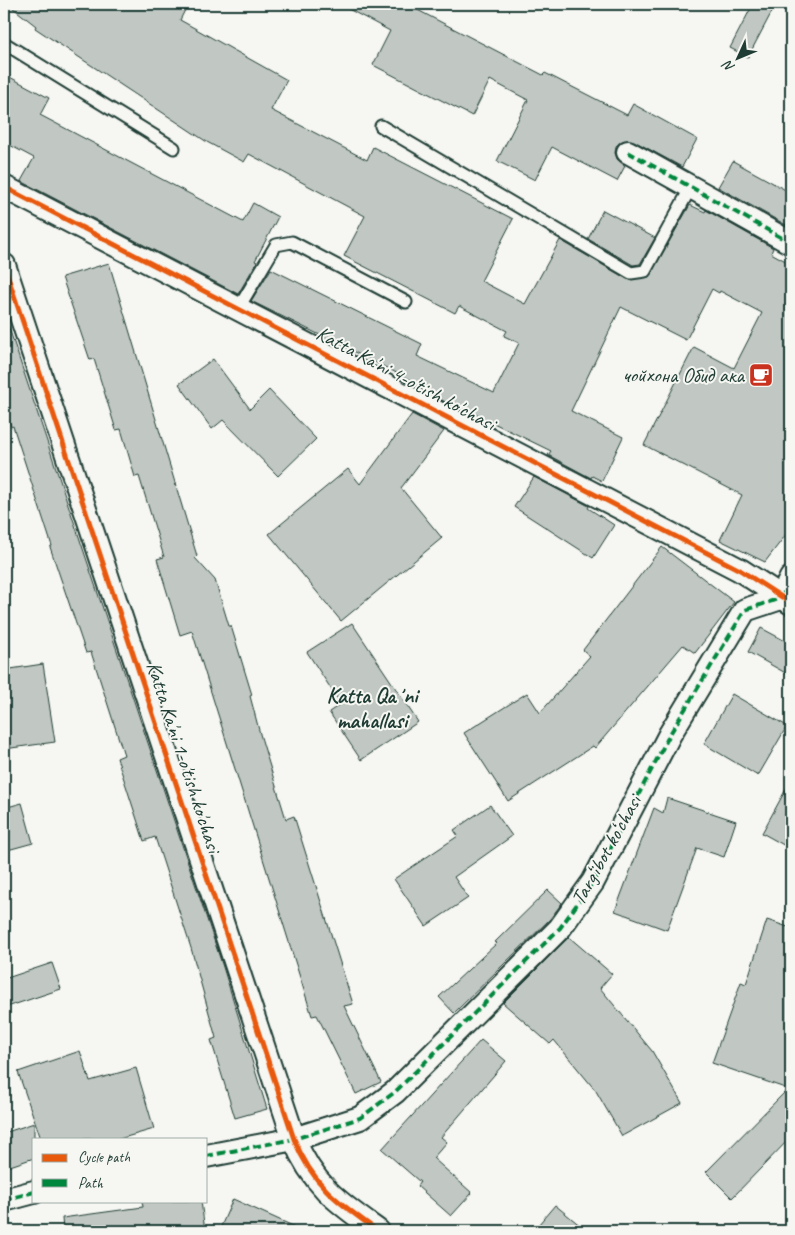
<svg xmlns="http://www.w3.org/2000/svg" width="795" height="1235" font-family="Caveat,sans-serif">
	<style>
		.building { fill: #c1c8c3; stroke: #1f3d34 }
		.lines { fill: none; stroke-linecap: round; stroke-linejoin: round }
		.service-casing { stroke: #1f3d34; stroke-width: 15 }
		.minor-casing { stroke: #1f3d34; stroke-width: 26 }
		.service { stroke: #f6f6f2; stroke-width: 11 }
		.minor { stroke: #f6f6f2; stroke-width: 22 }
		.quiet { stroke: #00873e; stroke-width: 4; stroke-dasharray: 8 4; stroke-linecap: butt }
		.cycleway-casing { stroke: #f6f6f2; stroke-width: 8 }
		.cycleway { stroke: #e8590c; stroke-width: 5 }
		.labels { text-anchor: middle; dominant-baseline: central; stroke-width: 4; stroke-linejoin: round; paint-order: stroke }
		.poi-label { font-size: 21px; fill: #1f3d34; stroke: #f6f6f2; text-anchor: end }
		.street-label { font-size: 21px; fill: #1f3d34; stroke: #f6f6f2 }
		.neighbourhood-label { font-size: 22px; font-weight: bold; fill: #1f3d34; stroke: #f6f6f2 }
	</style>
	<rect width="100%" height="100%" fill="#f6f6f2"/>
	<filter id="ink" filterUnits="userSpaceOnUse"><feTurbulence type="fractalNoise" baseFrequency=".02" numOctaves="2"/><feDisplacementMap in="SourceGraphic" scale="10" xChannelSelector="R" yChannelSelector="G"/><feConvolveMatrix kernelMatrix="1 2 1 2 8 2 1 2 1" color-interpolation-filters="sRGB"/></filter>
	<g filter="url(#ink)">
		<!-- building -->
		<g class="building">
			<path d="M8 4H188L180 20 287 80 271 110 367 160 373 147 513 219 481 281 525 304 560 240 627 279 649 277 690 205 705 212 706 210 773 248 771 253 791 264V528L765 562 720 540 742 495 644 445 694 347 734 368 762 313 720 291 719 293 712 289 686 340 621 307 571 411 623 437 602 481 592 476 591 478 548 455 551 451 473 413 472 415 460 410 414 385 415 382 251 301 271 269 422 344 417 356 494 393 519 343 504 336 507 331 459 306 455 313 344 256 365 216 249 154 244 162 207 142 35 28 36 26Z"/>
			<path d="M339 4H406L543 75 545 73 627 115 633 104 697 139 682 167 634 141H622L616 146 615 153 617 159 625 166 617 181 552 147 535 180 497 161 528 100 490 80 472 116 373 65 390 31Z"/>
			<path d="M753 4H776L748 57 730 48Z"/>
			<path d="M4 74 49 98 40 115 243 222 253 203 278 217 255 261 257 262 238 294 21 181 34 158 4 142Z"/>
			<path d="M733 161 791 193V215L786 225 718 187Z"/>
			<path d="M603 210 655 238 640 264 633 265 588 239Z"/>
			<path d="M109 263 197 556 195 558 215 580 229 626H231L252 695 250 696 260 734 286 819 294 816 353 1004 344 1006 381 1082 356 1094 317 1015 312 1016 192 631 180 635 157 559 164 557 139 476 135 477 121 429 116 430 94 359 90 360 62 277Z"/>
			<path d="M8 325 223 967 267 1109 235 1118 211 1040 216 1038 191 948 155 837 144 841 117 758 124 755 91 652 86 653 50 547 52 546 13 426 11 427 4 403V326Z"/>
			<path d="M213 359 250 409 269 390 316 439 278 476 223 420 212 429 179 384Z"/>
			<path d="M412 414 444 431 401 488 442 538 341 621 269 534 348 469 360 484Z"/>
			<path d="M534 477 589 506 588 508 614 525 593 558 514 507Z"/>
			<path d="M662 547 734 602 695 653 683 645 595 748 593 746 508 801 464 733 527 693 540 713 590 656 583 650Z"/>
			<path d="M352 623 418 722 361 760 329 712 341 704 307 652Z"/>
			<path d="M761 628 791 644V676L748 652Z"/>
			<path d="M43 664 55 742 4 749V670Z"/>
			<path d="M732 694 787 726 758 776 704 744Z"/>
			<path d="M791 780V849L762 833Z"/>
			<path d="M667 798 736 821 724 857 697 848 667 930 615 911 654 808 663 813Z"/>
			<path d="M22 803 33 843 4 851V808Z"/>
			<path d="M490 805 512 836 454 877 468 898 426 926 394 879 458 836 454 830Z"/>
			<path d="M548 890 562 903 550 919 454 1013 439 997 497 943 495 942Z"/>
			<path d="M767 920 791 928V1137L732 1198 706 1172 788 1089 712 1063 741 982 746 984Z"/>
			<path d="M569 937 612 974 600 988 652 1051 682 1103 622 1136 596 1091 554 1040 550 1044 503 1003Z"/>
			<path d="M52 963 61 989 4 1008V979Z"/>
			<path d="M481 1040 506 1061 441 1137 447 1142 433 1158 472 1193 451 1216 417 1186 420 1182 382 1149Z"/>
			<path d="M80 1051 90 1081 136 1068 154 1129 119 1139H41L18 1072Z"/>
			<path d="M34 1123V1158L4 1168V1133Z"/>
			<path d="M233 1199 304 1231H219Z"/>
			<path d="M142 1201H201L205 1231H63L62 1218 143 1207Z"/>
			<path d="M555 1205 587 1231H533Z"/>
		</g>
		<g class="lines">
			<defs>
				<g id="service">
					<path d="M4 43 174 148"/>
					<path d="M381 126 631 273 645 271 691 187"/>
					<path d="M238 309 276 245 292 242 406 302"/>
				</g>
				<g id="minor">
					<path d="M628 152 791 243"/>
					<path d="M4 187 740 570 791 603"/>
					<path d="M4 265 294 1139C313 1186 339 1203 378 1231"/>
					<path d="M206 1156 294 1139 360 1118 395 1092 560 928 593 882 670 734 745 610 781 598 791 578"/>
					<path d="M4 1200 34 1192"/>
				</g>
			</defs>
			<!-- service casing -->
			<use href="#service" class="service-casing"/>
			<!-- minor casing -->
			<use href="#minor" class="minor-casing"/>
			<!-- service -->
			<use href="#service" class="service"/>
			<!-- minor -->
			<use href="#minor" class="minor"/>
			<!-- quiet -->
			<g class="quiet">
				<path d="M628 152 791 243"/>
				<path d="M206 1156 294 1139 360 1118 395 1092 560 928 593 882 670 734 745 610 781 598 791 578"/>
				<path d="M4 1200 34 1192"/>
			</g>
			<defs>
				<g id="cycleway">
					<path d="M4 187 740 570 791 603"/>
					<path d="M4 265 294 1139C313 1186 339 1203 378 1231"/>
				</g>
			</defs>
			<!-- cycleway casing -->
			<use href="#cycleway" class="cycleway-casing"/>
			<!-- cycleway -->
			<use href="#cycleway" class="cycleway"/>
		</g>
	</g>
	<!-- icons -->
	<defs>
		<symbol id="cafe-square" viewBox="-11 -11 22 22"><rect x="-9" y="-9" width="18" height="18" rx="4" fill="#c8321e" stroke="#f6f6f2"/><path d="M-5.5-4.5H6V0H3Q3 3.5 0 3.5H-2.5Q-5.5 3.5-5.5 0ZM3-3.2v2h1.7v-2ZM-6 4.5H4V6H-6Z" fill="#fff"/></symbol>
	</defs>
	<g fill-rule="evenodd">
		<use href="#cafe-square" x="747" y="361" width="28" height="28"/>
	</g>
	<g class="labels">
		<!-- poi labels -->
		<g class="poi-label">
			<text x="744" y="375">чойхона Обид ака</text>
		</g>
		<!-- street labels -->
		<g class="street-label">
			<text transform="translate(406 378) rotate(28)">Katta Ka'ni 4-o'tish ko'chasi</text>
			<text transform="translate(184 757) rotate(72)">Katta Ka'ni 1-o'tish ko'chasi</text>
			<text transform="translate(606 850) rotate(-61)">Targ‘ibot ko‘chasi</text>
		</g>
		<!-- neighbourhood labels -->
		<g class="neighbourhood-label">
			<text x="372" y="696">Katta Qaʼni<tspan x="372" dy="25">mahallasi</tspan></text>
		</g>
	</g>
	<!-- margin -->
	<rect width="795" height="1235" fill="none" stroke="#f6f6f2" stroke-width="20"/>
	<rect x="10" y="10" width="775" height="1215" fill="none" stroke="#1f3d34" stroke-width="2" filter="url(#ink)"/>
	<!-- legend -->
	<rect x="32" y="1138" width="175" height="65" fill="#f6f6f2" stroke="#a0aca6"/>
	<rect x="42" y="1154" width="25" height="8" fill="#e8590c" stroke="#a0aca6"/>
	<text x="78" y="1162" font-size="15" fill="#1f3d34">Cycle path</text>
	<rect x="42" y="1179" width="25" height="8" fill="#00873e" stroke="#a0aca6"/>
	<text x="78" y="1188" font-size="15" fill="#1f3d34">Path</text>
	<!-- north arrow -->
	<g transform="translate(738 58) rotate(226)" stroke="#f6f6f2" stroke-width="4" paint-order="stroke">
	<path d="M0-4L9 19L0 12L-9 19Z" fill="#1f3d34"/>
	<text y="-8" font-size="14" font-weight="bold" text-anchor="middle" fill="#1f3d34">N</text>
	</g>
</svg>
